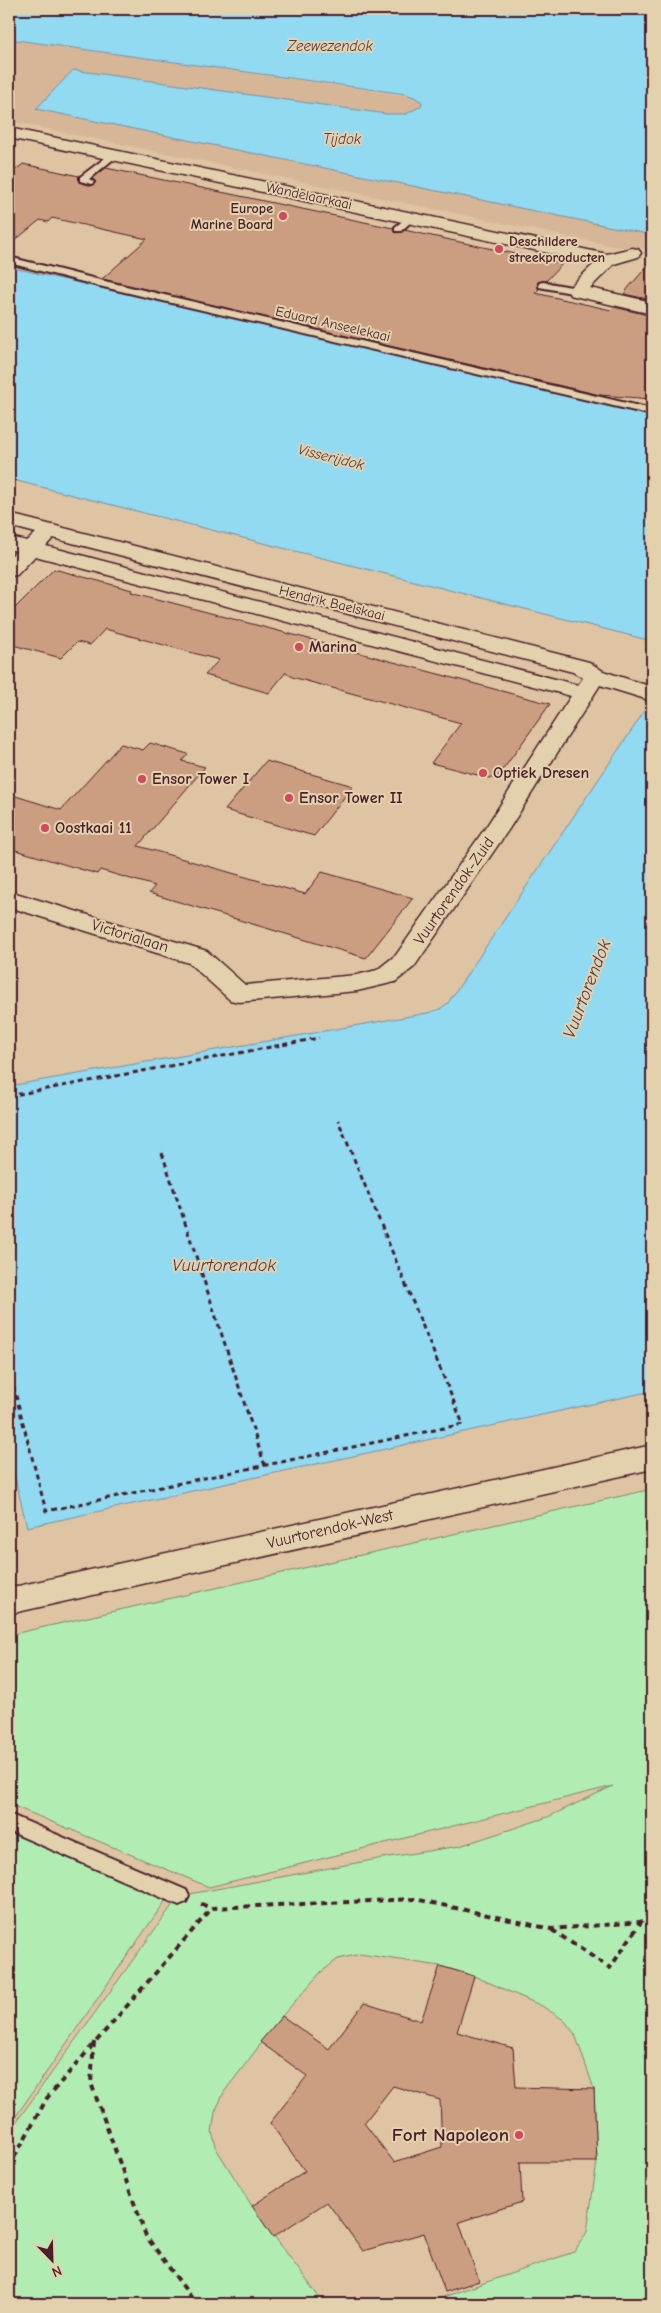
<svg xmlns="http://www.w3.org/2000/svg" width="661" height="2313" font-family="'Comic Neue',sans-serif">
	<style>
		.built { fill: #d6b696 }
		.green { fill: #b1edb3; stroke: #7e866f }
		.water { fill: #91daf2; stroke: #758fa2 }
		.building { fill: #cc9e81; stroke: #4a1f2b; fill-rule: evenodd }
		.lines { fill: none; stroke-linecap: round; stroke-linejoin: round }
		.lane-casing { stroke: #4a1f2b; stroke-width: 4 }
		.street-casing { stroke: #4a1f2b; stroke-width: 3 }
		.path-far1 { stroke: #4a1f2b; stroke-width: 3; stroke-dasharray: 5 4; stroke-linecap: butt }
		.path { stroke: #4a1f2b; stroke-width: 4; stroke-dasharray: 6 5; stroke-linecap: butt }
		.lane { fill: #e3d1ae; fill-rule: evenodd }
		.street { fill: #e3d1ae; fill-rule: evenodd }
		.poi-dot { fill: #d1495b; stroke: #e3d1ae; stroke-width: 2 }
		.labels { text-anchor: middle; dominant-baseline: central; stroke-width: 4; stroke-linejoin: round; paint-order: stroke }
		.far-street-label { font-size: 14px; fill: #4a1f2b; stroke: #e3d1ae }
		.far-poi-label { font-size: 14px; font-weight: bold; fill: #4a1f2b; stroke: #e3d1ae; text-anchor: end }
		.far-water-label { font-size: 15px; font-style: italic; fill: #553b49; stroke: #e3d1ae }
		.poi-label { font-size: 16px; font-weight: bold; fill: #4a1f2b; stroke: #e3d1ae; text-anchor: start }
		.street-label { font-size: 16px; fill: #4a1f2b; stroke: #e3d1ae }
		.water-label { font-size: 18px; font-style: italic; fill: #553b49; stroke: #e3d1ae }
		.near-poi-label { font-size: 19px; font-weight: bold; fill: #4a1f2b; stroke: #e3d1ae; text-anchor: end }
	</style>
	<rect width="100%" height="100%" fill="#dec4a2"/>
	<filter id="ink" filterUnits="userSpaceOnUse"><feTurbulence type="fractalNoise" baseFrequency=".02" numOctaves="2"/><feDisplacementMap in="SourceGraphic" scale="10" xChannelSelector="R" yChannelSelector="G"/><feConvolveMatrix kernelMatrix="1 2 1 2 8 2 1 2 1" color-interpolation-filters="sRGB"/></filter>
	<g filter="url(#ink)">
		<!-- built -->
		<path class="built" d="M9 39 414 97 422 102 421 106 413 112 396 115 36 109 652 235V249L613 246 9 121Z"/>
		<!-- green -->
		<g class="green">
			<path d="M652 1489V2304H423L574 2252 587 2232 597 2162 594 2089 575 2034 564 2020 542 2006 474 1976 440 1966 360 1954 338 1959 321 1972 282 2016 224 2092 215 2112 212 2132 217 2150 252 2206 324 2304H9V2132L179 1896 383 1858 460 1846 548 1817 613 1786 209 1887 9 1804V1635Z"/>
			<path d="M9 1830 168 1897 9 2126Z"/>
		</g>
		<!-- water -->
		<g class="water">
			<path d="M9 9H652V235L36 109 73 70 387 114H406L421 106 422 102 414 97 405 94 9 39Z"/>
			<path d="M9 267 644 412 647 417 652 418V641L9 479Z"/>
			<path d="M652 700V1391L27 1527 9 1453V1086L428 1013 440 1009 448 1003Z"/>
		</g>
		<!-- building -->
		<g class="building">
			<path d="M23 164 79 176V182L92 186 96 182 92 179 106 168 393 228 395 233 404 230 562 264 546 281 538 282 539 289 535 293 611 310 614 307 652 316V399L600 395 102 279 147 239 52 218 48 222 40 220 9 245V175Z"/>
			<path d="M652 261V300L624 294 629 287Z"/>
			<path d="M54 569 132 590 131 592 324 643 320 648 360 653 550 704 497 778H489L431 763 461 723 292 677 286 672 269 693 205 675 219 660 105 629 90 645 77 642 61 658 9 644V614Z"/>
			<path d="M150 743 188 754 182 761 205 767 138 846 305 894 322 872 413 898 366 958 149 893 155 886 100 870 97 874 9 848V794L61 810 121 744 143 750Z"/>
			<path d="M266 761 353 786 314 836 225 810Z"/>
			<path d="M440 1966 474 1976 457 2032 513 2048 516 2087 594 2089 597 2162H520L522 2202 459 2222 479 2281 445 2292 424 2233 363 2251 327 2202 273 2237 252 2206 305 2171 270 2123 307 2076 260 2042 282 2016 329 2049 364 2003 421 2021ZM393 2086 440 2100 442 2147 394 2162 364 2123Z"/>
		</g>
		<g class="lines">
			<defs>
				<g id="lane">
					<path d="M113 152 116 153V157L89 179 94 182 92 184 80 181V177Z"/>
					<path d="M410 215 415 218 413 220 401 231H395V227Z"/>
					<path d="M9 257 100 280 652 409V415L99 286 9 263Z"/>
					<path d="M543 282 577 288 582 291 577 294 539 287V283Z"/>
					<path d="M9 1814 186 1890 189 1896 186 1902 179 1905 172 1902 9 1831Z"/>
				</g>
				<g id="street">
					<path d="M9 128 607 254 632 248 638 249 641 253 638 257 614 264 590 288 652 302V314L570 295 568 291 570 287 595 263 9 138Z"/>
					<path d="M9 514 589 662 603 671 652 687V701L600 685 509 829 414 967 395 982 357 991 239 1002 230 1000 189 963 9 907V891L207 951 245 985 357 975 377 970 396 955 486 827 571 696 35 556 17 575 9 576V558L16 551 9 549V537L27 541 36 533 9 526ZM53 538 573 672 583 678 578 685 46 546Z"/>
					<path d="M652 1445V1469L9 1614V1588Z"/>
				</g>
			</defs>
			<!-- lane casing -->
			<use href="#lane" class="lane-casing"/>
			<!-- street casing -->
			<use href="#street" class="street-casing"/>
			<!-- path-far1 -->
			<g class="path-far1">
				<path d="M9 1096 319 1038"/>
				<path d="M162 1153 265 1466"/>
				<path d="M9 1369 46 1511 463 1424 338 1120"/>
			</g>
			<!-- path -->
			<g class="path">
				<path d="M201 1904 212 1908 415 1899 551 1929 641 1922"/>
				<path d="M552 1930 610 1968 641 1922 652 1910"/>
				<path d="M94 2042 91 2083 146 2236 196 2304"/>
				<path d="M9 2167 47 2098 212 1908"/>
			</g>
			<!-- lane -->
			<use href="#lane" class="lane"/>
			<!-- street -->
			<use href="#street" class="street"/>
		</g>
	</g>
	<!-- markers -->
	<g class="poi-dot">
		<circle cx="283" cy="216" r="5"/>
		<circle cx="499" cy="249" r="5"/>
		<circle cx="299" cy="647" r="5"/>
		<circle cx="483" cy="773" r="5"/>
		<circle cx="142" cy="779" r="5"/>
		<circle cx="289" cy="798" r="5"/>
		<circle cx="45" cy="828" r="5"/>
		<circle cx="519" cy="2135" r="5"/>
	</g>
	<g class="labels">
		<!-- far-street labels -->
		<g class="far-street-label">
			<text transform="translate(309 196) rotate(12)">Wandelaarkaai</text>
			<text transform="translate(333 324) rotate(13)">Eduard Anseelekaai</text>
			<text transform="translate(332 603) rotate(14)">Hendrik Baelskaai</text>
		</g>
		<!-- far-poi labels -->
		<g class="far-poi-label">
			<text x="273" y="208">Europe<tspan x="273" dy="16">Marine Board</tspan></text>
			<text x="509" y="241" text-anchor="start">Deschildere<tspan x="509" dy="16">streekproducten</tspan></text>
		</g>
		<!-- far-water labels -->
		<g class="far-water-label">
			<text x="330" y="46">Zeewezendok</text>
			<text x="342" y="139">Tijdok</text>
			<text transform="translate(331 457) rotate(14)">Visserijdok</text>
		</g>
		<!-- poi labels -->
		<g class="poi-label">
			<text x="309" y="647">Marina</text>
			<text x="493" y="773">Optiek Dresen</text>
			<text x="152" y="779">Ensor Tower I</text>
			<text x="299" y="798">Ensor Tower II</text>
			<text x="55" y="828">Oostkaai 11</text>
		</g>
		<!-- street labels -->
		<g class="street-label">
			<text transform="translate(454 891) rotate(-55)">Vuurtorendok-Zuid</text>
			<text transform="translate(130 936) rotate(17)">Victorialaan</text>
			<text transform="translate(330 1529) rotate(-13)">Vuurtorendok-West</text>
		</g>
		<!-- water labels -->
		<g class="water-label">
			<text transform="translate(587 989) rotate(-69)">Vuurtorendok</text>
			<text x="224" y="1265">Vuurtorendok</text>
		</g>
		<!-- near-poi labels -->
		<g class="near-poi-label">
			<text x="509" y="2135">Fort Napoleon</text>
		</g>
	</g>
	<!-- margin -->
	<rect width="661" height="2313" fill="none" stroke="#e3d1ae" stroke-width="30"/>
	<rect x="15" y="15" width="631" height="2283" fill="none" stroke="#4a1f2b" stroke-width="2" filter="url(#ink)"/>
	<!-- north arrow -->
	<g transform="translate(52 2260) rotate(157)" stroke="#e3d1ae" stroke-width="4" paint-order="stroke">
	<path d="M0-4L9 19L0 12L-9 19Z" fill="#4a1f2b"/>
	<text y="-8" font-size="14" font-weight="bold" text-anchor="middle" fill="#4a1f2b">N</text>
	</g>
</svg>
